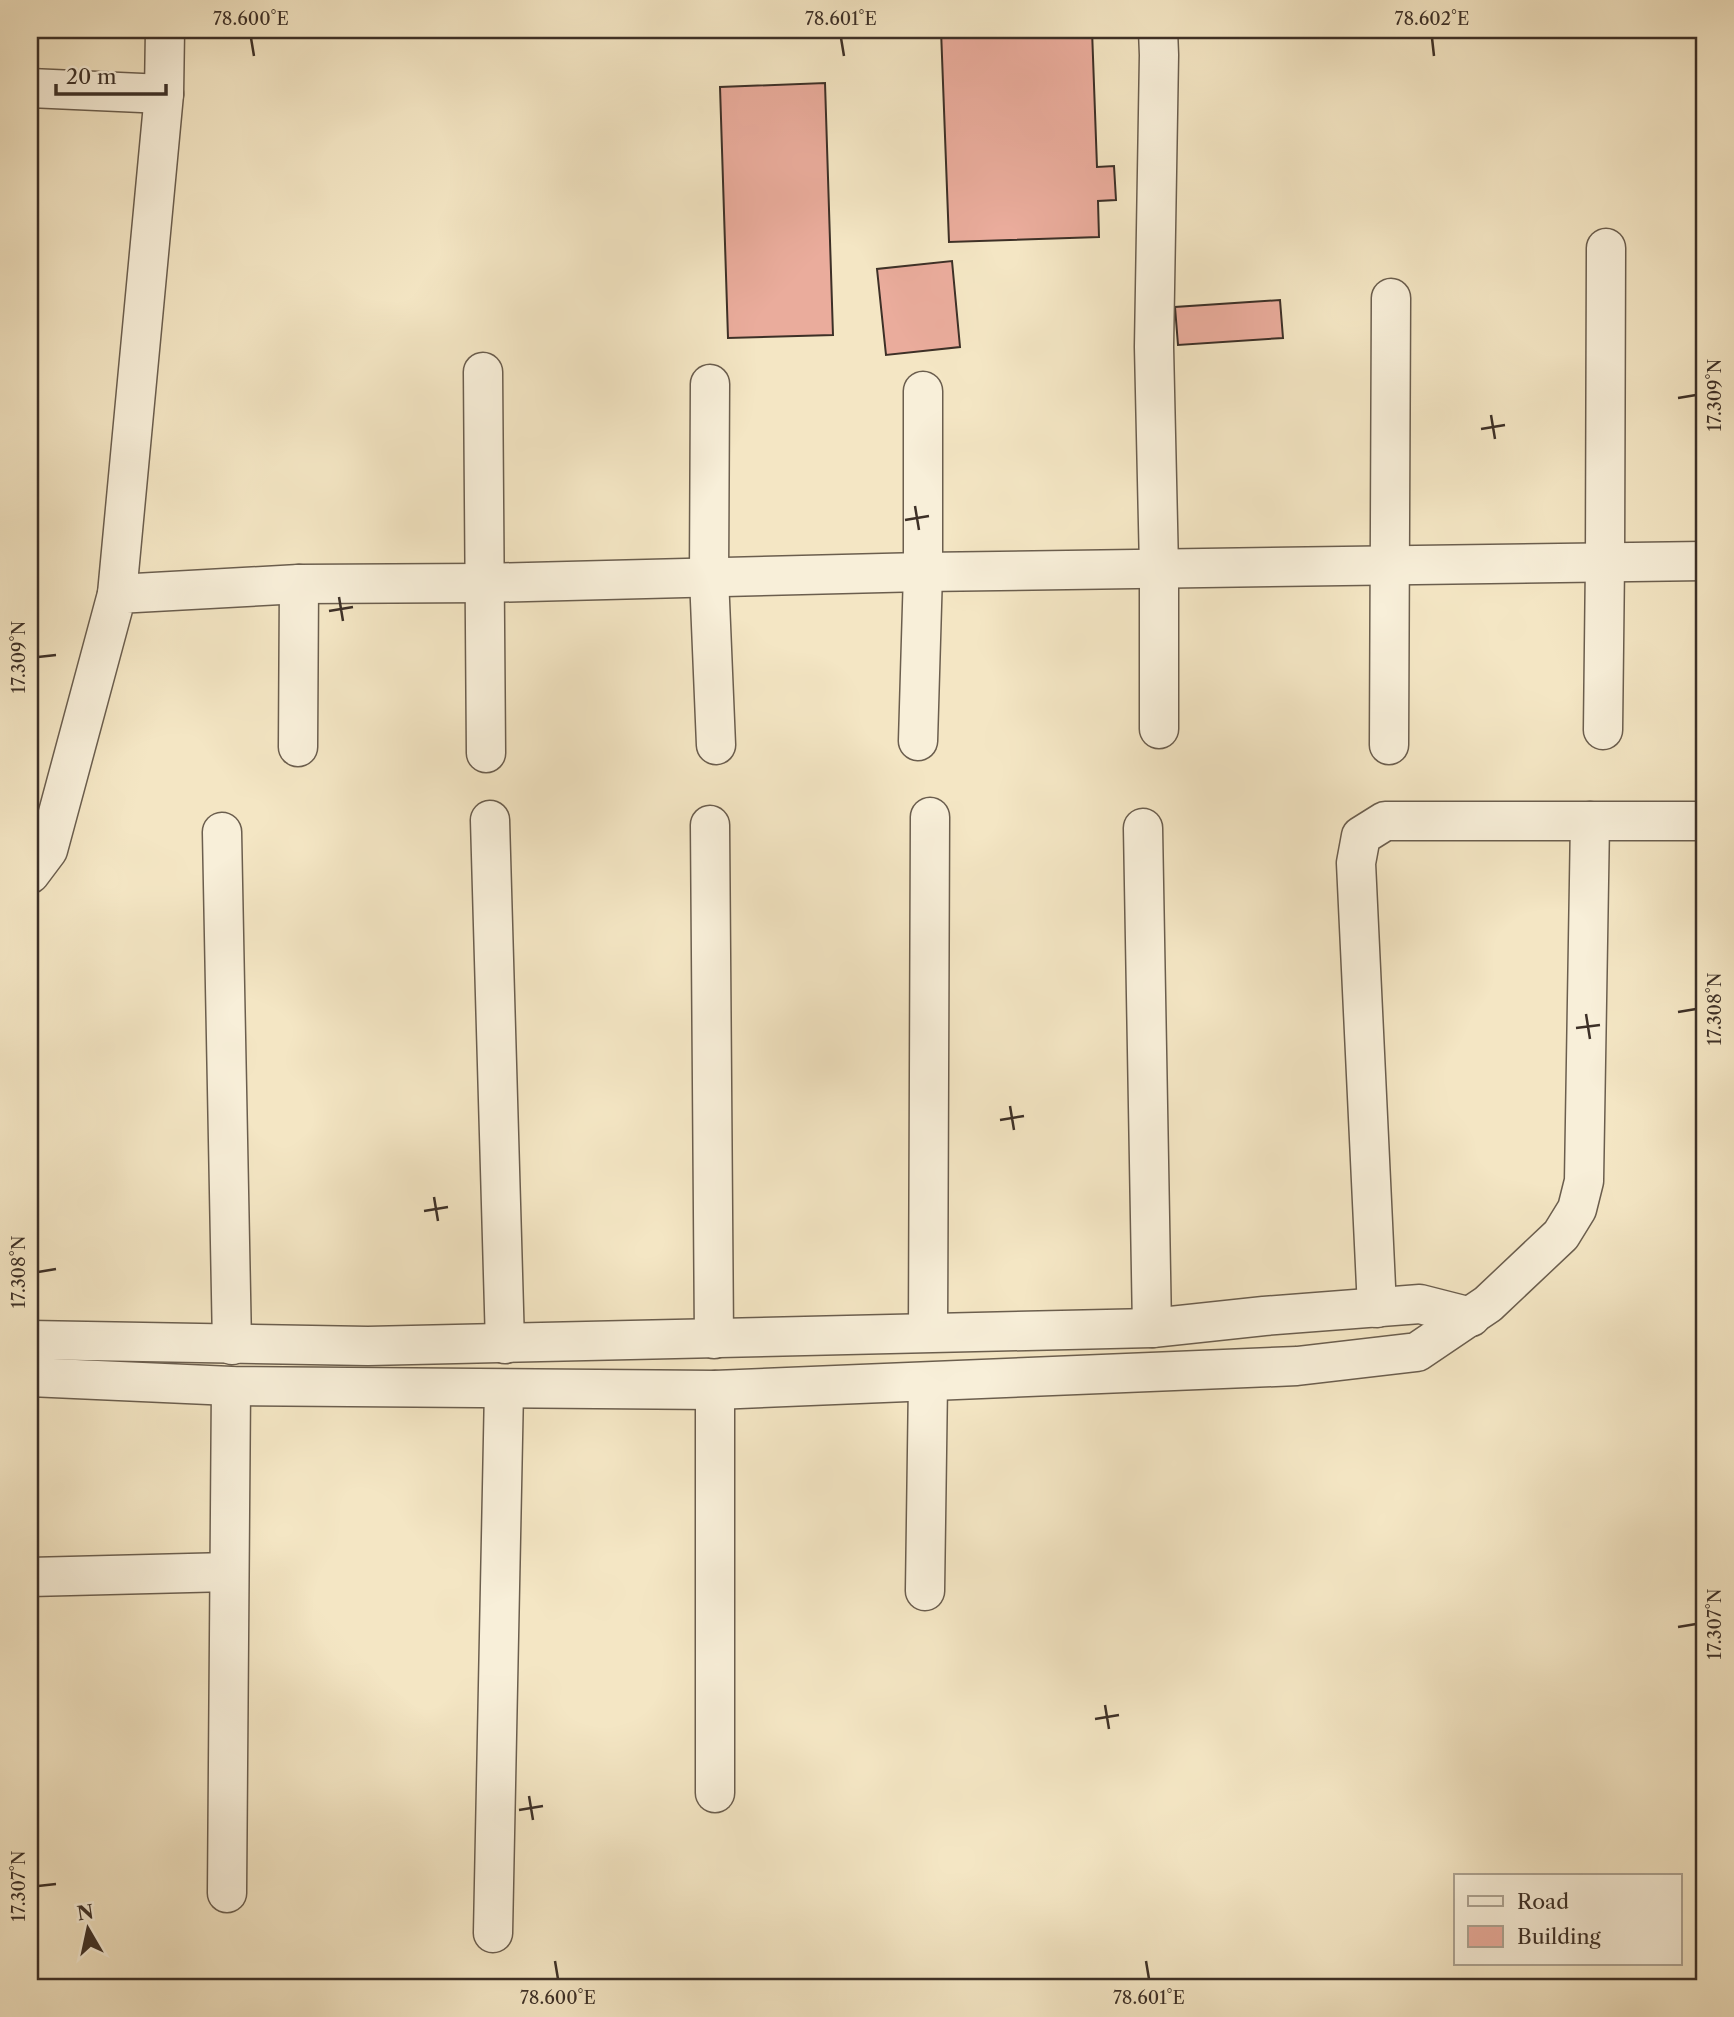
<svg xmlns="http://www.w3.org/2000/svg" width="1734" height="2017" font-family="'Libre Caslon Text',serif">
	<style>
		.building { fill: #eaac9c; stroke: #3d3027; stroke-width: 2 }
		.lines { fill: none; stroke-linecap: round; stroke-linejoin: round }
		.minor-casing { stroke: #6b5e4e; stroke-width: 41 }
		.minor { stroke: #f8efd9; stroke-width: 38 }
		.ticks { fill: none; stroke: #3d3027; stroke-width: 2.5 }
		.neatline { fill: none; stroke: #3d3027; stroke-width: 2.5 }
		.ticks-label { font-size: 18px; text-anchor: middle; fill: #3d3027 }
	</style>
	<rect width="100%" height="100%" fill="#f4e6c4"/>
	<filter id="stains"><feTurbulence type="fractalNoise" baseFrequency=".00286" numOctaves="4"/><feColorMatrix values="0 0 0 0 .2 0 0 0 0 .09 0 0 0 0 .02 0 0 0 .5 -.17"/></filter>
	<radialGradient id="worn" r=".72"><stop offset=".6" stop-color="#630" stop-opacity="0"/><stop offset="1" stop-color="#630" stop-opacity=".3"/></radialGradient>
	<!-- building -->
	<g class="building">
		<path d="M941 30H1092L1097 167 1114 166 1116 200 1098 201 1099 237 949 242Z"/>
		<path d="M825 83 833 335 728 338 720 87Z"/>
		<path d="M952 261 960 347 886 355 877 269Z"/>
		<path d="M1280 300 1283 338 1178 345 1175 307Z"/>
	</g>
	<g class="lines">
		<defs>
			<g id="minor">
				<path d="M1158 30 1159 55 1154 347 1159 568V729"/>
				<path d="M30 88 164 94"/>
				<path d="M483 372 486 753"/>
				<path d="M710 384 709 577 716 745"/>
				<path d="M117 594 164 94 165 30"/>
				<path d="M1603 730 1605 562 1606 248"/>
				<path d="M918 741 923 572V391"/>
				<path d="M1389 745 1391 298"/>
				<path d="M298 747 299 584"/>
				<path d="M490 820 505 1344"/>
				<path d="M710 825 714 1339"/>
				<path d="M1143 828 1152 1328"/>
				<path d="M222 832 232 1345"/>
				<path d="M30 874 48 850 117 594 299 584 485 583 923 572 1704 561"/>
				<path d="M1377 1308 1356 863 1361 836 1385 821H1590"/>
				<path d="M928 1332 930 817"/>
				<path d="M30 1340 368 1346 1152 1328 1264 1316 1420 1304 1471 1317"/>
				<path d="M30 1377 231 1386 715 1390 1297 1366 1417 1352 1488 1304 1561 1235 1577 1209 1584 1181 1590 821H1704"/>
				<path d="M715 1390V1793"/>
				<path d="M30 1577 229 1572"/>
				<path d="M925 1591 928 1382"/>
				<path d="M227 1893 231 1386"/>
				<path d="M493 1933 504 1389"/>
			</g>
		</defs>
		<!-- minor casing -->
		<use href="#minor" class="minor-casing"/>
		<!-- minor -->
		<use href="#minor" class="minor"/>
	</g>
	<!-- ticks -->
	<path class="ticks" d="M251 38 254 56M841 38 844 56M1432 38 1434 56M1678 398 1696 395M1491 415 1495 439M1481 429 1505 425M915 506 919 530M905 520 929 516M339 597 343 621M329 611 353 607M38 657 56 655M1678 1012 1696 1009M1586 1014 1590 1039M1576 1028 1600 1025M1010 1106 1014 1130M1000 1120 1024 1116M434 1197 438 1221M424 1211 448 1207M38 1272 56 1269M1678 1627 1696 1624M1105 1705 1109 1729M1095 1719 1119 1715M529 1796 533 1820M519 1810 543 1806M38 1886 56 1884M555 1961 558 1979M1146 1961 1149 1979"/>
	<!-- margin -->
	<rect width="1734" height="2017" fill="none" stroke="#f4e6c4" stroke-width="77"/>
	<!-- legend -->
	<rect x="1454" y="1874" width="228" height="91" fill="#f8efd9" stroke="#ada392" stroke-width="2"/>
	<rect x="1468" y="1896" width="35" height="10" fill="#f8efd9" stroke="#ada392" stroke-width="2"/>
	<text x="1517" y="1909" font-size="21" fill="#3d3027">Road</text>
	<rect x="1468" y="1926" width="35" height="21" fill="#eaac9c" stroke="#ada392" stroke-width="2"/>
	<text x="1517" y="1944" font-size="21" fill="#3d3027">Building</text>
	<!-- north arrow -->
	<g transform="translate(88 1929) rotate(351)" stroke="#f8efd9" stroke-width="5" paint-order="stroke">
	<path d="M0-5L12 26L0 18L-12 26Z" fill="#3d3027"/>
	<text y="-10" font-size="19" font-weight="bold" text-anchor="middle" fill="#3d3027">N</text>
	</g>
	<!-- scale -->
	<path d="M56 84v10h110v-10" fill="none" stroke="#3d3027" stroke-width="3.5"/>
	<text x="66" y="84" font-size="21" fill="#3d3027" stroke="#f8efd9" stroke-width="5" paint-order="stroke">20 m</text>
	<rect x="38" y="38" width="1658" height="1941" class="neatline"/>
	<g class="ticks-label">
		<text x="251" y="25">78.600°E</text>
		<text x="841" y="25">78.601°E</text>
		<text x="1432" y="25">78.602°E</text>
		<text transform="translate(1715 395) rotate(-90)" y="6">17.309°N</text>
		<text transform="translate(19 657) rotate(-90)" y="6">17.309°N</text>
		<text transform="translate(1715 1009) rotate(-90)" y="6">17.308°N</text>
		<text transform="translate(19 1272) rotate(-90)" y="6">17.308°N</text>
		<text transform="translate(1715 1624) rotate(-90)" y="6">17.307°N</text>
		<text transform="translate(19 1886) rotate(-90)" y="6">17.307°N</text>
		<text x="558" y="2004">78.600°E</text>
		<text x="1149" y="2004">78.601°E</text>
	</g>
	<rect width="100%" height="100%" filter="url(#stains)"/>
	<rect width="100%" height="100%" fill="url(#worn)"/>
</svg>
